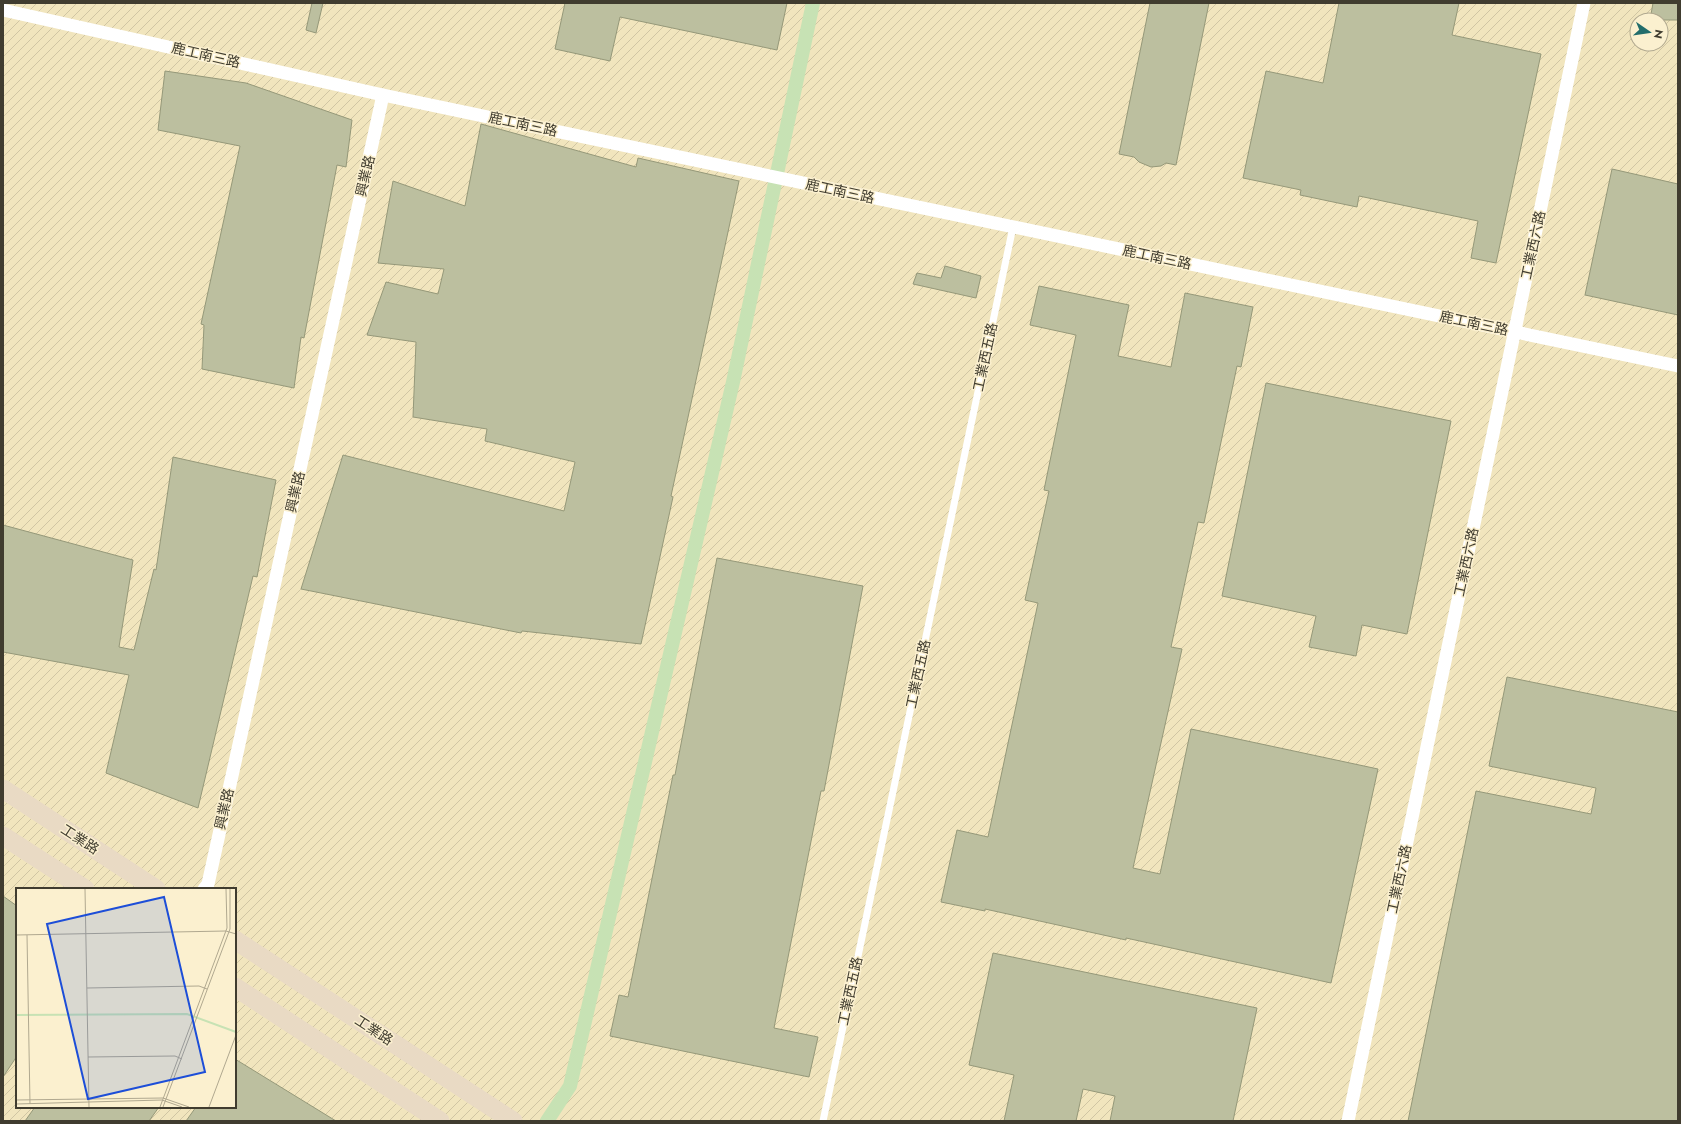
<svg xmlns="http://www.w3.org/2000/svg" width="1681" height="1124" font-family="Jost,'Noto Sans TC',sans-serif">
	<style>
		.industrial { fill: url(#industrial-furrows); fill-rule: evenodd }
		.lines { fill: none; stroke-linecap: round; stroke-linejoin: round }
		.canal { stroke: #c7e2b4; stroke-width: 14 }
		.building { fill: #bcbf9f; stroke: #959879 }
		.lane { stroke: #fff; stroke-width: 7 }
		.street { stroke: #fff; stroke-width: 13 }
		.secondary { stroke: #e9dac4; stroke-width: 19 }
		.labels { text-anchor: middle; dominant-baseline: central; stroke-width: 3; stroke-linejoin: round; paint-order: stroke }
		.street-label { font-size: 14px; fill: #403c2f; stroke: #fbf0cf }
		.inset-river { fill: none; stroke: #c7e2b4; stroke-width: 2 }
		.inset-road { fill: none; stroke: #b0a88f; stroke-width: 1 }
		.view { fill: #1d4ed8; fill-opacity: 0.15; stroke: #1d4ed8; stroke-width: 2 }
		.inset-edge { fill: none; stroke: #403c2f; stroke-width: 2 }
	</style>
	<defs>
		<pattern id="industrial-furrows" width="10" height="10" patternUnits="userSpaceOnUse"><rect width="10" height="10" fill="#f1e5bd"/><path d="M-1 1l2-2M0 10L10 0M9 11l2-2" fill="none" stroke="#d0c5a3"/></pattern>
	</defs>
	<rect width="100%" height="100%" fill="#fbf0cf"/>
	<!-- industrial -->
	<path class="industrial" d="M3 3H1678V1121H3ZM1637 20H1661V44H1637ZM17 889H235V1107H17Z"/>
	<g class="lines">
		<!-- canal -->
		<path class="canal" d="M547 1121 570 1086 733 382 813 3"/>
	</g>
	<!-- building -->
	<g class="building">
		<path d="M312 3H323L316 33 306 30Z"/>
		<path d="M565 3H787L777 50 620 17 610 61 555 49Z"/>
		<path d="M1150 3H1209L1176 165 1166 163 1161 166 1151 167 1139 162 1134 157 1119 154Z"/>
		<path d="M1339 3H1459L1452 35 1541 54 1496 263 1471 258 1478 221 1359 196 1357 207 1300 195 1301 190 1243 178 1266 71 1323 83Z"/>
		<path d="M1653 3H1678V20H1650Z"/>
		<path d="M165 71 246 83 352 120 346 167 337 165 304 338 301 337 294 388 202 369 204 325 201 324 240 146 158 130Z"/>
		<path d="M481 124 636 167 638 158 739 181 671 496 673 497 641 644 522 631 521 633 301 589 343 455 564 511 575 462 485 441 487 429 413 417 416 342 367 335 386 282 438 294 444 269 378 263 393 181 465 206Z"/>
		<path d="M1612 169 1678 184V315L1585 295Z"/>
		<path d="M945 266 981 276 976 298 913 284 917 273 941 278Z"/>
		<path d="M1039 286 1129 305 1118 356 1171 367 1185 293 1253 307 1241 367 1237 366 1204 523 1198 522 1171 647 1182 649 1133 868 1160 874 1191 729 1378 769 1331 983 1126 938V940L985 909V911L941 902 957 830 988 837 1038 603 1025 600 1049 491 1044 490 1076 335 1030 325Z"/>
		<path d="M1266 383 1451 421 1407 634 1362 625 1356 656 1309 647 1316 616 1222 596Z"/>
		<path d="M173 457 276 480 257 577 253 576 198 808 106 773 129 675 3 652V525L133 560 119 647 134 650 154 569 156 570Z"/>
		<path d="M717 558 863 586 824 791H821L774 1028 818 1037 809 1077 610 1036 619 995 628 997 673 775H675Z"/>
		<path d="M1507 677 1678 712V1121H1408L1476 791 1591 814 1596 788 1489 766Z"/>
		<path d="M3 896 17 906V1056L3 1077Z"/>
		<path d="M993 953 1257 1008 1233 1121H1110L1115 1096 1083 1089 1076 1121H1004L1014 1075 969 1065Z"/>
		<path d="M235 1059 336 1121H186L196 1107H235Z"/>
		<path d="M35 1107H159L149 1121H25Z"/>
	</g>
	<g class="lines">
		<!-- lane -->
		<path class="lane" d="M823 1121 1013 227"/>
		<!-- street -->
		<g class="street">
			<path d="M3 10 383 95 1678 366"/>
			<path d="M204 889 208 884 383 95"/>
			<path d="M1348 1121 1584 3"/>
		</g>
		<!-- secondary -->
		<g class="secondary">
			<path d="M3 789 156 889"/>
			<path d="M3 836 85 889"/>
			<path d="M235 940 513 1121"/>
			<path d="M235 987 440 1121"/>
		</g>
	</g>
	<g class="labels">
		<!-- street labels -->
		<g class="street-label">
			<text transform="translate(206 55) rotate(13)">鹿工南三路</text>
			<text transform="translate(523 124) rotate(12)">鹿工南三路</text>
			<text transform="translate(365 176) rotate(-77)">興業路</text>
			<text transform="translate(840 191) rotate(12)">鹿工南三路</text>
			<text transform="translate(1533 245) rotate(-78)">工業西六路</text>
			<text transform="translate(1157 257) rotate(12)">鹿工南三路</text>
			<text transform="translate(1474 323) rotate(12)">鹿工南三路</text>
			<text transform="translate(985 357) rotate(-78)">工業西五路</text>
			<text transform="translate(295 492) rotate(-77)">興業路</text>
			<text transform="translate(1466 562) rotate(-78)">工業西六路</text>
			<text transform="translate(918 674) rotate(-78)">工業西五路</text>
			<text transform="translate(224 809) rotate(-77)">興業路</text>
			<text transform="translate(80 839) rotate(33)">工業路</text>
			<text transform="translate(1399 879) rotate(-78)">工業西六路</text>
			<text transform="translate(850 991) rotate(-78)">工業西五路</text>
			<text transform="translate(374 1030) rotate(33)">工業路</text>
		</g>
	</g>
	<!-- overview -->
	<g transform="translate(16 888)">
		<rect width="220" height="220" fill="#fbf0cf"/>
		<path class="inset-river" d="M0 127 171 126 220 144"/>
		<path class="inset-road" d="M69 1 73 219M0 47 210 43 220 46M11 47 14 216M71 100 183 98 191 101M72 169 159 168 166 171M0 212 147 210 173 219M0 216 146 212 166 219M144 219 211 40 210 1M147 219 214 41V1M193 219 220 147"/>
		<path class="view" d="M148 9 189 184 72 211 31 36Z"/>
		<rect width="220" height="220" class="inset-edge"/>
	</g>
	<!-- border -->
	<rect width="1681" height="1124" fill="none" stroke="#403c2f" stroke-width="8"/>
	<!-- north arrow -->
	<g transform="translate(1649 32) rotate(103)"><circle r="19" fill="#fbf0cf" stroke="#b0a88f"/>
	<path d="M0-3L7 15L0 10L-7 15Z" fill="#226d6b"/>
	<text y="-6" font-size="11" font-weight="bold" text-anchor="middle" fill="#403c2f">N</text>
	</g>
</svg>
